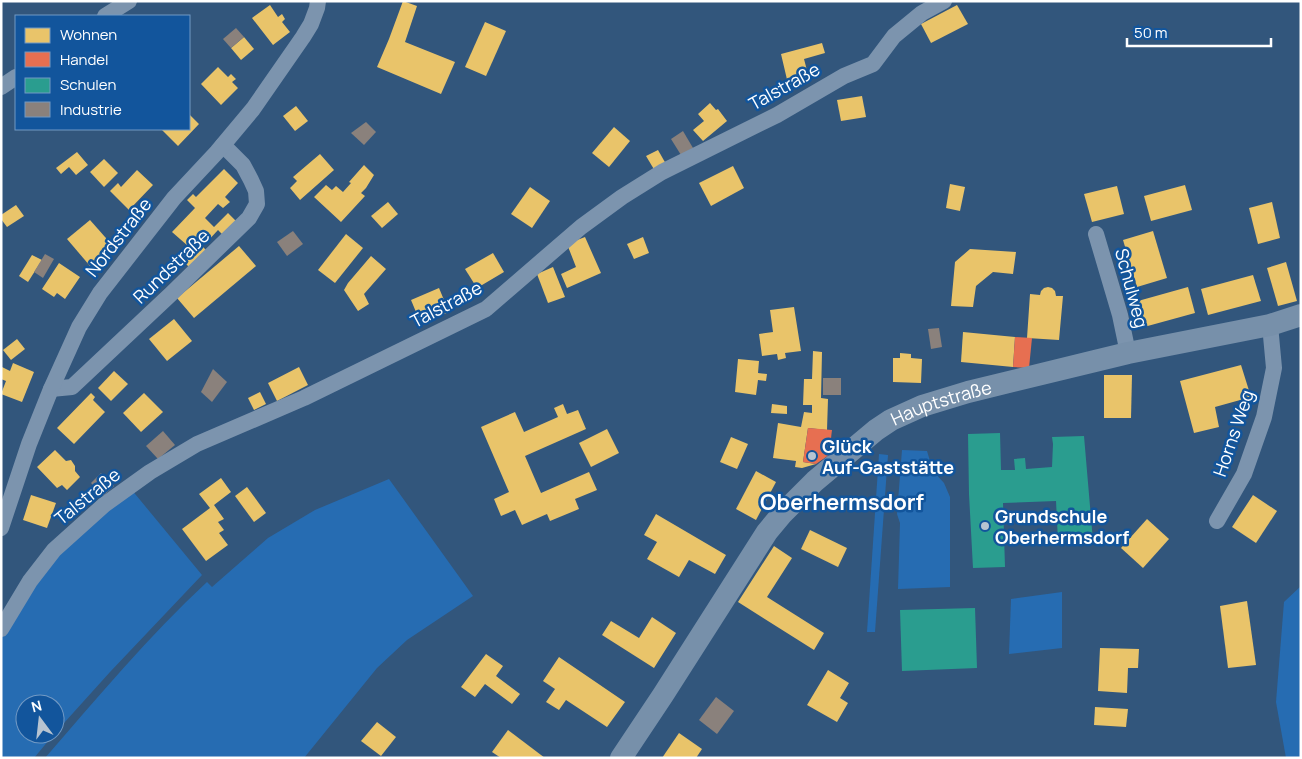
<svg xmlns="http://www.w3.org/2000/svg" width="1302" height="759" font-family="Manrope,sans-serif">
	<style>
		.green { fill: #266cb2 }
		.homes { fill: #e9c46a }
		.shops { fill: #e76f51 }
		.schools { fill: #2a9d8f }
		.industry { fill: #8a817c }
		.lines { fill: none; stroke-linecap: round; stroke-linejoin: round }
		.street { stroke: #7c94ae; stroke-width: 16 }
		.secondary { stroke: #7790aa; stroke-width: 22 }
		.poi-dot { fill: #b7c4d1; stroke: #12559c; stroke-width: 2 }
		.labels { text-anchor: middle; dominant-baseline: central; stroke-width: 5; stroke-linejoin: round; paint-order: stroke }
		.street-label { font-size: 18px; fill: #fff; stroke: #12559c }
		.poi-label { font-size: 18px; font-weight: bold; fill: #fff; stroke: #12559c; text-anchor: start }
		.district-label { font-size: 22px; font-weight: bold; fill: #fff; stroke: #12559c }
	</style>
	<rect width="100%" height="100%" fill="#32567c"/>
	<!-- green -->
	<g class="green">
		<path d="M902 450 927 451 933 471 944 483 950 497V587L898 589 900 523 897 514Z"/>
		<path d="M879 454 888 455 875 632H867Z"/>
		<path d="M389 479 473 596 407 640 377 668 304 758H45C97 698 149 636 207 582L212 587 268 538 315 510Z"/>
		<path d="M131 489 202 575 110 672 55 733V704H25V734H54L34 758H1V635L57 551Z"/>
		<path d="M1301 586V758H1286L1276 702 1284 602Z"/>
		<path d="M1062 592V648L1009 654 1011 599Z"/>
	</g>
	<!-- homes -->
	<g class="homes">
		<path d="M403 1 417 6 405 42 455 62 441 94 377 67 389 39Z"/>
		<path d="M270 5 278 17 282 14 285 19 282 22 290 32 273 45 252 18Z"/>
		<path d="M957 5 968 24 931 43 921 24Z"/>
		<path d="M485 22 506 31 486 76 465 67Z"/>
		<path d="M244 37 254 49 241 60 231 48Z"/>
		<path d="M822 43 825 53 804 59 810 82 789 88 781 54Z"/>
		<path d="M218 67 228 77 231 74 236 79 232 82 238 88 221 105 201 84Z"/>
		<path d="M862 96 866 117 841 121 837 100Z"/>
		<path d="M710 103 716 110 718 109 727 121 703 141 693 130 704 121 698 114Z"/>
		<path d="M296 106 308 121 295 131 283 116Z"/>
		<path d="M189 114 199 124 178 146 161 129H189Z"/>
		<path d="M614 127 630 141 609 167 592 153Z"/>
		<path d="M658 150 666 164 655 171 646 156Z"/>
		<path d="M77 152 88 165 76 175 69 167 61 174 56 168Z"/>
		<path d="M320 154 334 170 300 200 290 188 297 181 293 177Z"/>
		<path d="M104 159 118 173 104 187 90 172Z"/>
		<path d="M364 165 374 175 366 188 361 193 365 196 341 222 314 197 326 185 332 190 336 186 343 192 351 183 349 182Z"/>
		<path d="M733 166 744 188 711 206 699 183Z"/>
		<path d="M224 169 238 183 225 197 230 202 223 208 218 204 205 218 214 227 228 213 237 222 223 235 218 230 205 244 198 236 188 246 172 232 195 208 187 200 193 194 196 197Z"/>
		<path d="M137 170 153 185 129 210 110 191 118 183 121 187Z"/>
		<path d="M950 184 965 187 960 211 946 208Z"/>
		<path d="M1185 185 1192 210 1151 221 1144 196Z"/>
		<path d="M1117 186 1124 214 1092 222 1084 194Z"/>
		<path d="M530 187 550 201 532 228 511 214Z"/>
		<path d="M388 202 398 214 382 228 371 216Z"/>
		<path d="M1272 202 1280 238 1258 244 1249 208Z"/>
		<path d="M16 205 24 216 7 227 1 219V215Z"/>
		<path d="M90 220 113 246 90 266 67 239Z"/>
		<path d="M1153 231 1167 278 1137 287 1123 240Z"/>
		<path d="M346 234 363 248 335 283 318 270Z"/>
		<path d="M585 237 601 273 567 288 561 274 576 267 567 244Z"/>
		<path d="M643 237 649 253 634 259 627 244Z"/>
		<path d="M197 241 208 252 191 269 180 258Z"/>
		<path d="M239 246 256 266 194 318 177 298Z"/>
		<path d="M970 249 1016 252 1013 274 993 272 976 286 973 307 951 306 955 262Z"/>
		<path d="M493 253 504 272 477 288 465 269Z"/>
		<path d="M32 255 42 260 28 282 19 276Z"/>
		<path d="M371 256 386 269 364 294 369 304 358 311 344 290 348 283Z"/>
		<path d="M1286 262 1297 301 1278 306 1267 268Z"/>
		<path d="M59 263 80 277 65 299 57 293 54 297 42 289Z"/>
		<path d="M553 267 565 297 548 303 537 274Z"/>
		<path d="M1253 275 1261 301 1208 315 1201 289Z"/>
		<path d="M1048 287 1052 288 1055 291 1056 296H1063L1059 340 1027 338 1030 294 1040 295 1041 291 1044 288Z"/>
		<path d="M1188 287 1195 313 1144 327 1138 301Z"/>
		<path d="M439 288 449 312 421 324 411 300Z"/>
		<path d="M794 307 801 351 785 353 786 358 778 360 777 354 762 356 759 334 773 332 770 310Z"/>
		<path d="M174 319 192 341 167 361 149 339Z"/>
		<path d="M963 332 1015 337 1013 367 961 362Z"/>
		<path d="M17 339 25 349 11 360 3 350Z"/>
		<path d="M813 351 822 352 821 398 828 399 827 430 808 428 803 462 816 464 802 468 795 467 796 461 773 458 778 423 801 427 804 412 812 413V405H803L804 379H812Z"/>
		<path d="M900 353 911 354V358L922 359 921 383 893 382V358H900Z"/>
		<path d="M738 359 759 361 758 373 767 374 766 381 758 380 756 395 735 392Z"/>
		<path d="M13 363 34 372 22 402 1 394 6 381 1 379V369L2 367 10 371Z"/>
		<path d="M1241 365 1251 397 1215 407 1219 427 1194 433 1180 381Z"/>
		<path d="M299 367 308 385 277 401 268 383Z"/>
		<path d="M114 371 128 384 111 401 98 388Z"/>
		<path d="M1104 375H1132L1131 418H1104Z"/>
		<path d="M260 392 266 404 254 410 248 398Z"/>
		<path d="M91 393 95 397 93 400 105 412 74 444 57 428Z"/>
		<path d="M144 393 163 412 141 432 123 413Z"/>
		<path d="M563 404 567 414 578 410 586 429 525 456 541 493 589 472 597 490 575 499 579 509 550 521 547 514 522 525 515 510 501 516 494 499 509 492 481 427 515 412 524 432 558 417 554 408Z"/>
		<path d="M772 404 787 406V414L771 413Z"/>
		<path d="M607 429 619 453 591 467 579 443Z"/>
		<path d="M731 437 748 444 737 469 720 462Z"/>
		<path d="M55 450 66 461 71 460 75 466V471L80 477 67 490 62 485 57 488 37 467Z"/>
		<path d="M756 471 776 482 756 520 736 509Z"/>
		<path d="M221 478 231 492 214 505 224 519 218 522 224 530 219 533 228 545 206 561 182 529 210 508 199 494Z"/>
		<path d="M247 487 266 513 254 522 235 496Z"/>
		<path d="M31 495 56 503 47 528 23 520Z"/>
		<path d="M1253 495 1277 511 1256 543 1232 527Z"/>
		<path d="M656 514 726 555 715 574 689 560 679 577 647 559 657 542 644 535Z"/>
		<path d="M1147 519 1169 539 1143 568 1121 548Z"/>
		<path d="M810 530 847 548 838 567 801 549Z"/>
		<path d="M774 546 792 558 767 597 824 633 814 650 738 602Z"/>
		<path d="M1247 601 1256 665 1228 668 1220 606Z"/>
		<path d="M652 617 676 633 654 668 602 635 611 621 639 638Z"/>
		<path d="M1100 648 1139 649 1138 668H1128L1127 693 1098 691Z"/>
		<path d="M486 654 503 666 496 676 520 694 512 704 485 684 475 697 461 687Z"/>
		<path d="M559 657 625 702 607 727 566 700 559 710 546 702 555 689 543 681Z"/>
		<path d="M828 670 849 683 840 698 848 703 837 722 807 705Z"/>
		<path d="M1095 707 1128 709 1126 727 1094 725Z"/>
		<path d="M377 722 396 737 381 756 361 741Z"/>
		<path d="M508 730 545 758H501L492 752Z"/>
		<path d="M679 733 702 749 696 758H662Z"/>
	</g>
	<!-- shops -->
	<g class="shops">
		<path d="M1015 337 1032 338 1029 368 1013 367Z"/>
		<path d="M808 428 832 430 829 455 816 464 803 462Z"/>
	</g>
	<!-- schools -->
	<g class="schools">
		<path d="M1000 433 1001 470H1015L1014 459 1025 458 1026 469 1052 467 1053 444 1052 437 1084 436 1093 541H1058L1056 501 1003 503 1005 567 973 568 969 494 968 434Z"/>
		<path d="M975 608 977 668 902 671 900 610Z"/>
	</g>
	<!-- industry -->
	<g class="industry">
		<path d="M236 28 244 37 231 48 223 39Z"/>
		<path d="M366 122 376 132 364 145 351 133Z"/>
		<path d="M683 131 693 148 681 155 671 139Z"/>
		<path d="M293 231 303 244 287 256 277 242Z"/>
		<path d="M45 254 54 259 43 278 34 272Z"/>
		<path d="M939 328 942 347 931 349 928 329Z"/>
		<path d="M213 369 227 382 212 402 201 392Z"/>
		<rect x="823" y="378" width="18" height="17"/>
		<path d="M163 431 175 445 158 459 146 446Z"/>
		<path d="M101 473 114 486 103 496 91 483Z"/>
		<path d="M716 697 734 711 717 734 699 720Z"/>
	</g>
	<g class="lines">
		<!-- street -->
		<g class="street">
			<path d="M105 16 129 1"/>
			<path d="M1 87 16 77"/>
			<path d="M1096 234 1120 315 1128 353"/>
			<path d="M51 389 72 387 171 294 249 218 257 204 256 191 251 180 243 165 223 145"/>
			<path d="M1217 521 1244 474 1264 417 1274 368 1270 325"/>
			<path d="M1 528 29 444 51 389 79 327 100 293 174 198 217 152 253 109 303 37 311 24 317 8 318 1"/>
			<path d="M1 629 30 581 54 550 104 505 150 472 197 444 304 398 486 309 581 227 622 197 662 172 777 115 844 76 873 64 894 36 922 13 944 1"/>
		</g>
		<!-- secondary -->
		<path class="secondary" id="s1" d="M621 758 663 695 767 532 782 514 815 481 876 430 891 420 922 406 968 392 1095 361 1128 353 1270 325 1301 315"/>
	</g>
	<!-- markers -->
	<g class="poi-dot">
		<circle cx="812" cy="456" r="5"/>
		<circle cx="985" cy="526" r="5"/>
	</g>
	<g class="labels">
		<!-- street labels -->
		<g class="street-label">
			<text transform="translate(784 86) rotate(-29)">Talstraße</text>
			<text transform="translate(118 237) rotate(-52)">Nordstraße</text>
			<text transform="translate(171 266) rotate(-44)">Rundstraße</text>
			<text transform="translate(1132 288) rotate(75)">Schulweg</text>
			<text transform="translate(446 304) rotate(-28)">Talstraße</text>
			<text stroke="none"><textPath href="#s1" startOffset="490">Hauptstraße</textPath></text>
			<text transform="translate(1233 433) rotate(-71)">Horns Weg</text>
			<text transform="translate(87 496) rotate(-39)">Talstraße</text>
		</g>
		<!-- poi labels -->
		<g class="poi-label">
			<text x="822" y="446">Glück<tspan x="822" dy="21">Auf-Gaststätte</tspan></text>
			<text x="995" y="516">Grundschule<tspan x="995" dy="21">Oberhermsdorf</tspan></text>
		</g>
		<!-- district labels -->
		<g class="district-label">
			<text x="842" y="502">Oberhermsdorf</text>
		</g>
	</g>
	<!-- border -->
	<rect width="1302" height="759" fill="none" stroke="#ffffff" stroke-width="5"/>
	<!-- legend -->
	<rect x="15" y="15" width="175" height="115" fill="#12559c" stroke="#7199c4"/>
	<rect x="25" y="28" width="25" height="15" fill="#e9c46a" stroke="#7199c4"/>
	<text x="60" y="40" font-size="15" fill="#ffffff">Wohnen</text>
	<rect x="25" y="52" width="25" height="15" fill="#e76f51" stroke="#7199c4"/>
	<text x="60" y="65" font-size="15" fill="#ffffff">Handel</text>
	<rect x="25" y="78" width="25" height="15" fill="#2a9d8f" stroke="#7199c4"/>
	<text x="60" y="90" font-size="15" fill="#ffffff">Schulen</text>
	<rect x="25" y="102" width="25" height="15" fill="#8a817c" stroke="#7199c4"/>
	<text x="60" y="115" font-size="15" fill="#ffffff">Industrie</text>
	<!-- north arrow -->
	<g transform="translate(40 719) rotate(345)"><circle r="24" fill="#12559c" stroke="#7199c4"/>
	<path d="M0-4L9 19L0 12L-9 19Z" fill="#b7c4d1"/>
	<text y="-8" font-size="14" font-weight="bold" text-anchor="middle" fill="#ffffff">N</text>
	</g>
	<!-- scale -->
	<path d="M1127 38v8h144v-8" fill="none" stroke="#ffffff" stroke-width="2.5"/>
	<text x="1134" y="38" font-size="15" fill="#ffffff" stroke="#12559c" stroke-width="4" paint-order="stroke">50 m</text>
</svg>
